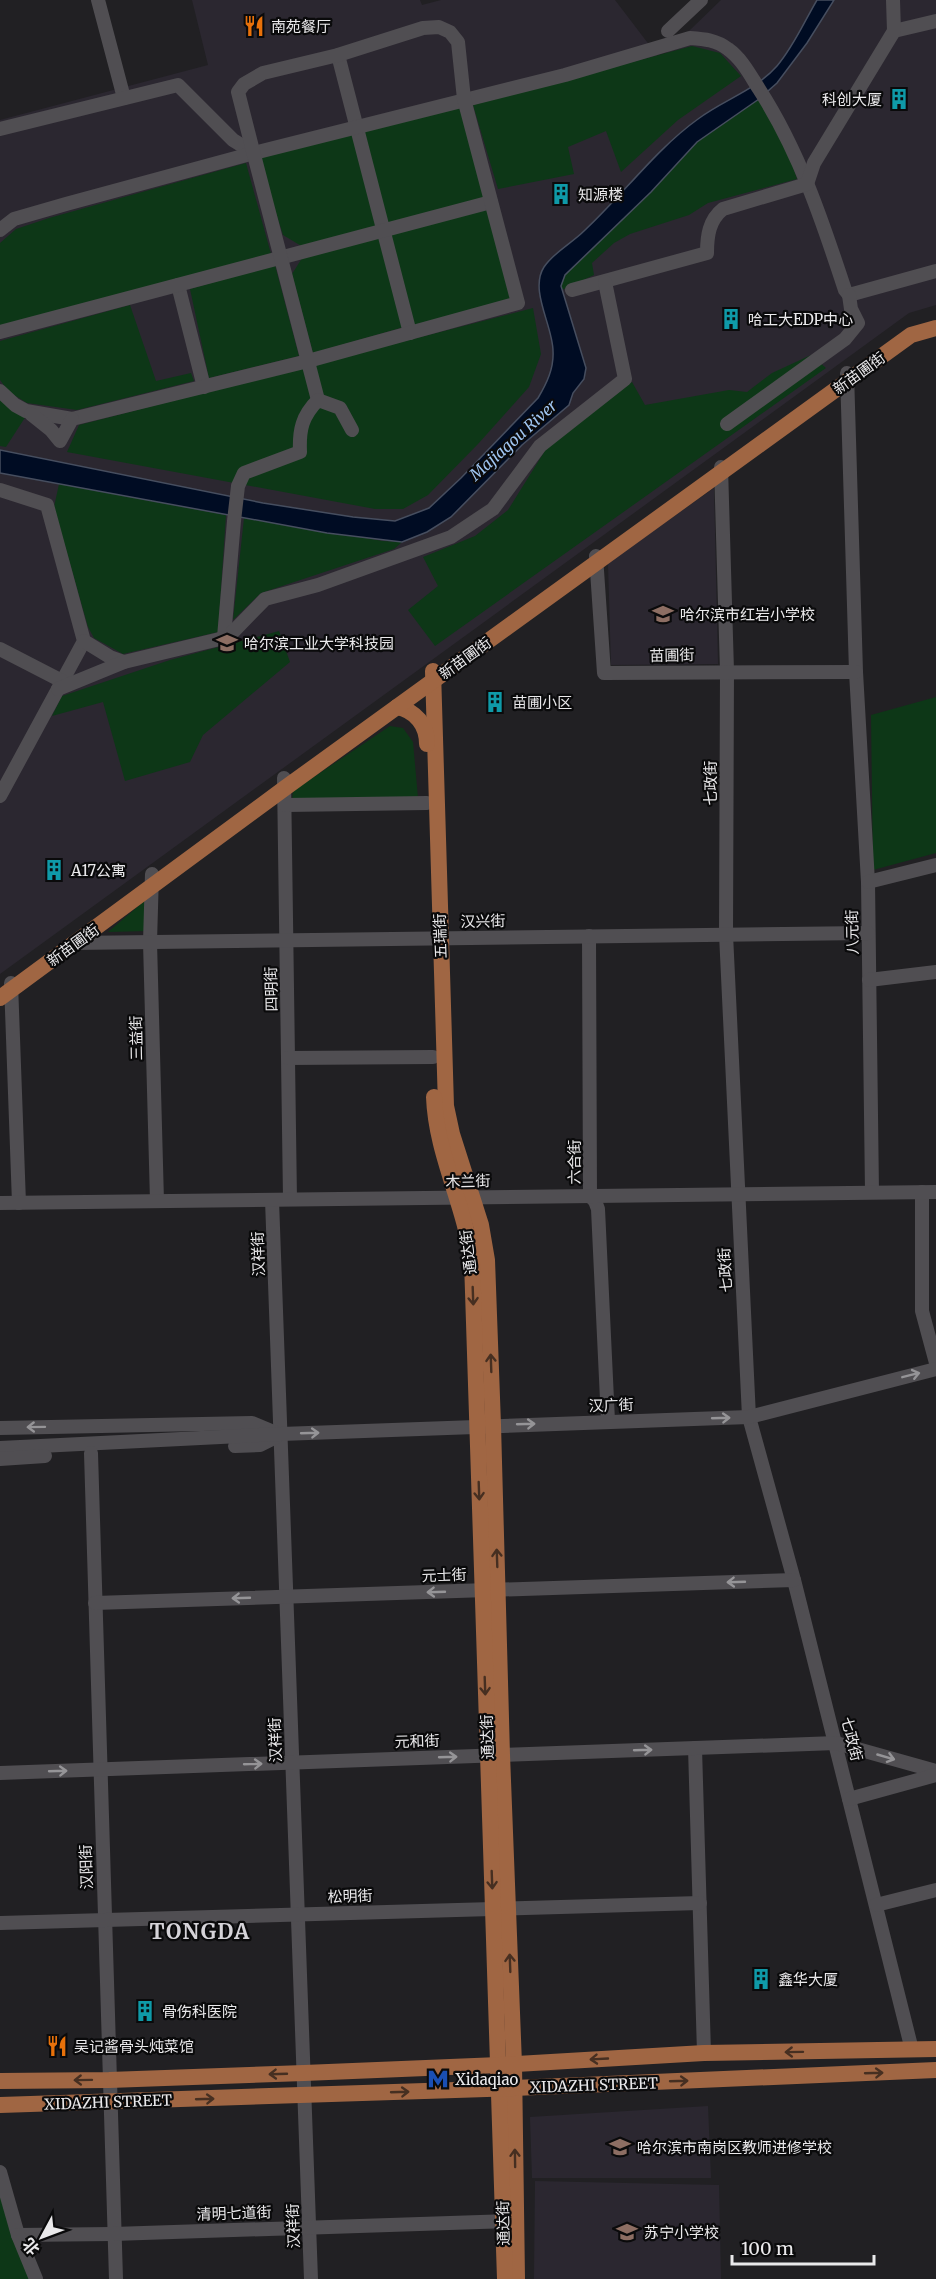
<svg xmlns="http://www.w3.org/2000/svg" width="936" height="2279" font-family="Merriweather,'Noto Sans SC',serif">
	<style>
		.built { fill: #2b2730 }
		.green { fill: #0d3717 }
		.water { fill: #000c23; stroke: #464e5f; stroke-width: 1.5 }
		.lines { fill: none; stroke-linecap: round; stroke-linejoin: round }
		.minor { stroke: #504e52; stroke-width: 14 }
		.major { stroke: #a06643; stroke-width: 16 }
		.oneway { stroke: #462f21 }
		.oneway2 { stroke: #959497 }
		.labels { text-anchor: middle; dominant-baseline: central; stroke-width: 4.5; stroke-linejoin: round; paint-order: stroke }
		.poi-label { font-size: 15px; fill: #eae9eb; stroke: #0a0a0b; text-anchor: start }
		.street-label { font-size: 15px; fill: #eae9eb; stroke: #0a0a0b }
		.water-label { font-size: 16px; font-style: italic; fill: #9fc5f1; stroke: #0a0a0b }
		.district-label { font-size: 21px; font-weight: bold; letter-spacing: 1.5px; fill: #d5d3d8; stroke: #0a0a0b }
	</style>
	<rect width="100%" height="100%" fill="#212023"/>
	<!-- built -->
	<g class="built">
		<path d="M192 0H420L422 5 441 0H615L660 59 721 0H936V305L909 313 0 974V120L208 65Z"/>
		<path d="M714 488 718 664 611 665 608 563Z"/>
		<path d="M708 2106 711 2178H532L530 2117Z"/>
		<path d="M535 2181 719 2185 721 2279H534Z"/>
	</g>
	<!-- green -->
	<g class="green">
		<path d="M692 46 720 53 741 76 678 120 621 172 606 131 568 147 574 174 498 189 473 105Z"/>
		<path d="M759 99 786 145 797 179 708 203 689 215 630 234 614 243 592 263 594 275 562 290 561 286 565 275 651 192 697 142Z"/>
		<path d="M461 104 485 200 387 226 364 130Z"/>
		<path d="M355 132 380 226 303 247 283 235 258 155Z"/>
		<path d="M246 163 271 254 0 326V243L16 229 49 218Z"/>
		<path d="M488 208 512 299 413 328 389 233Z"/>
		<path d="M382 235 404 327 313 353 292 274 304 255Z"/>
		<path d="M275 265 299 356 209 378 190 289Z"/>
		<path d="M130 305 156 381 191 373 194 381 77 410 27 403 9 392 0 380V341Z"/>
		<path d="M533 308 541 354 529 387 478 444 428 495 403 509H375L67 452 79 425Z"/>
		<path d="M811 355 826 368 435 646 408 610 438 586 423 557 475 536 508 510 546 449 632 382 645 405 729 390 747 392 772 373Z"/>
		<path d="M0 396 26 416 6 447 0 446Z"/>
		<path d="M59 484 226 515 218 632 123 654 94 638 88 627 54 507Z"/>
		<path d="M244 518 383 541 402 542 394 549 261 593 233 620Z"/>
		<path d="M279 631 290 662 203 735 190 762 125 781 103 702 52 716 62 696 170 660Z"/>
		<path d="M936 697V853L873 870 871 715Z"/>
		<path d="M390 726 403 728 413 742 418 798 292 801 293 791Z"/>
		<path d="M148 898 147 931 108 932Z"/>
		<path d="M0 2194 30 2279H0Z"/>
	</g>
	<!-- water -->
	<path class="water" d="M817 0H834L807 43 777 83 759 99 697 142 651 192 565 275 561 286 586 368 584 379 573 393 569 405 522 445 451 517 427 532 402 542 327 533 0 473V450L263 503 353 517 395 521 429 508 461 478 538 398C547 383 554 368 553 351 553 326 529 290 544 267 554 252 572 243 584 231 623 195 655 150 698 119 723 100 756 90 777 66 794 46 804 22 817 0Z"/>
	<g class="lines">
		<!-- minor -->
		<g class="minor">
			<path d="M98 0 124 98"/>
			<path d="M668 31 701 0"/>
			<path d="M894 31 936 21"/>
			<path d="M338 55 410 333"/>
			<path d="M0 129 178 85 233 140 254 153"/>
			<path d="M0 230 14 219 66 204 254 153 565 75 690 38C705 39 716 40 728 49 742 59 750 75 759 89 799 151 822 220 845 290L849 295 936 271"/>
			<path d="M178 285 204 387"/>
			<path d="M572 290 707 253C707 236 709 220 723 209L807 184 814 163 894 31 893 0"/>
			<path d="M0 332 491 202"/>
			<path d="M847 373 856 672 868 882 872 1192"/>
			<path d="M0 391 15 405 26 411 72 419 308 361 518 303 464 99 458 42 450 32 439 27 423 28 338 55 263 73 244 84 238 92C264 195 291 298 318 400"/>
			<path d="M31 414 51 430 60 441 72 419"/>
			<path d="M727 424 845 339 858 323 851 309 849 295"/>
			<path d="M721 467 727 671 726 934 749 1417 794 1580 912 2050"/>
			<path d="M0 490 47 505 84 641 0 796"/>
			<path d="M596 556 604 673 856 672"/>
			<path d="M224 637 234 521 238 486 244 473 300 452C299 430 302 416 318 400L340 408 352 430"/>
			<path d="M84 641 110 657 124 662"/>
			<path d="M0 649 62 681"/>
			<path d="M58 689 124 662 228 637 265 599 318 585 451 537 493 509 540 446 625 379 605 282"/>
			<path d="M284 778 290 1199"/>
			<path d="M286 805 427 803"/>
			<path d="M152 874 150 942 157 1201"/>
			<path d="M868 882 936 865"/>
			<path d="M589 936 590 1196 595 1201 598 1209 608 1421"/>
			<path d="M73 943 868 933"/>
			<path d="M869 980 936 972"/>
			<path d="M11 983 19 1203"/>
			<path d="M288 1058 433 1057"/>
			<path d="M922 1192V1311L936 1363"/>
			<path d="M272 1200 311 2279"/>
			<path d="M0 1203 936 1192"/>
			<path d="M0 1428 252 1423 276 1433"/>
			<path d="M235 1446 260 1445 276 1437"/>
			<path d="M0 1448 281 1434 749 1417 936 1369"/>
			<path d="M91 1453 116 2279"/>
			<path d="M0 1459 45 1456"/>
			<path d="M95 1603 794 1580"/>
			<path d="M695 1748 704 2053"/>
			<path d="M0 1773 836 1743 936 1771"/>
			<path d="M849 1799 936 1775"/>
			<path d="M876 1905 936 1890"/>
			<path d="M0 1923 700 1903"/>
			<path d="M0 2172 18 2235 113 2234 513 2221"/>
			<path d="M18 2235 36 2279"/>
		</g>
		<!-- major -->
		<g class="major">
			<path d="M433 671 446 1106 452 1134 481 1225 487 1260 493 1425 502 1755 514 2064 517 2279"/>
			<path d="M397 707C416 711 427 725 427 744"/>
			<path d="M0 998 285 788 911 335 936 328"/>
			<path d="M434 1097C436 1154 465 1205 472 1261L505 2279"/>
			<path d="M0 2081 109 2080 304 2073 499 2065 704 2053 936 2049"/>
			<path d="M0 2105 514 2088 936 2070"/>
		</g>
	</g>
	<!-- one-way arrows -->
	<defs><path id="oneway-shaft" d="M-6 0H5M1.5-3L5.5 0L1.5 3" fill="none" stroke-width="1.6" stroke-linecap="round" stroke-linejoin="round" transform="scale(1.5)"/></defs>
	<g class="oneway">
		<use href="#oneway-shaft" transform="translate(473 1296) rotate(88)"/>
		<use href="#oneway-shaft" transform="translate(491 1363) rotate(-92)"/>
		<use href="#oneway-shaft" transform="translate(479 1491) rotate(88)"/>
		<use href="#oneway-shaft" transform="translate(497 1558) rotate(-92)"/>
		<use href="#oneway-shaft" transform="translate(485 1686) rotate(88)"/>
		<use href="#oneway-shaft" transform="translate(492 1880) rotate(88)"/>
		<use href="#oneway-shaft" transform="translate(510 1963) rotate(-92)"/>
		<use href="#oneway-shaft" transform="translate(794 2052) rotate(179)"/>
		<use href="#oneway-shaft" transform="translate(599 2059) rotate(177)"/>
		<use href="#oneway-shaft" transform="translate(874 2073) rotate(-2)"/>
		<use href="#oneway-shaft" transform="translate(278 2074) rotate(178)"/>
		<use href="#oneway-shaft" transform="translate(83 2080) rotate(179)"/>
		<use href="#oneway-shaft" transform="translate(679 2081) rotate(-2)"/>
		<use href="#oneway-shaft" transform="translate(400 2092) rotate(-2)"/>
		<use href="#oneway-shaft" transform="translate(205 2099) rotate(-2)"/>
		<use href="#oneway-shaft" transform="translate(515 2158) rotate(-91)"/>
	</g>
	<g class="oneway2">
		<use href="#oneway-shaft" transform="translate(911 1375) rotate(-14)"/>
		<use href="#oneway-shaft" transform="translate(721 1418) rotate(-2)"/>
		<use href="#oneway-shaft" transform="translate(526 1424) rotate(-2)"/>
		<use href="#oneway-shaft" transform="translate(36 1427) rotate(179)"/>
		<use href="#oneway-shaft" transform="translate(310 1433) rotate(-2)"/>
		<use href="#oneway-shaft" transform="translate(736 1582) rotate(178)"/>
		<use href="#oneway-shaft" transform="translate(436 1592) rotate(178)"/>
		<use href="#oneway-shaft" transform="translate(241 1598) rotate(178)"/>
		<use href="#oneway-shaft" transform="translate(643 1750) rotate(-2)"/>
		<use href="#oneway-shaft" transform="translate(448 1757) rotate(-2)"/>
		<use href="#oneway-shaft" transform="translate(886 1757) rotate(16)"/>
		<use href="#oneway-shaft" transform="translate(253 1764) rotate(-2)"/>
		<use href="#oneway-shaft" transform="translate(58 1771) rotate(-2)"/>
	</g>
	<!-- icons -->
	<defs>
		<symbol id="restaurant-bare" viewBox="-9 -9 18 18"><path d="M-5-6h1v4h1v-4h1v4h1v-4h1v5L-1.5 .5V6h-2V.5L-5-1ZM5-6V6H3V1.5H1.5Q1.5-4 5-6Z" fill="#e8710a" stroke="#0a0a0b" stroke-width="2.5" paint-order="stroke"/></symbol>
		<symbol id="building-bare" viewBox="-9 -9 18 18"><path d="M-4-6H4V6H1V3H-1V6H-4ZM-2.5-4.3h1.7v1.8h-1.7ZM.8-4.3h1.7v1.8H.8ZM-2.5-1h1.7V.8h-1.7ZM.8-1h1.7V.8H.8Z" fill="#0f9aa8" stroke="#0a0a0b" stroke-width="2.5" paint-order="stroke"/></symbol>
		<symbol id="school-bare" viewBox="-9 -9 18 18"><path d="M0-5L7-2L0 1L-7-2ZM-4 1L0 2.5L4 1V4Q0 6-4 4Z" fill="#8d6e63" stroke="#0a0a0b" stroke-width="2.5" paint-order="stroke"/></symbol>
		<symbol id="metro-bare" viewBox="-9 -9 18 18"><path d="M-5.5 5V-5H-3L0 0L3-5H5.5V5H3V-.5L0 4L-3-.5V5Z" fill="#1a4fb4" stroke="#0a0a0b" stroke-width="2.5" paint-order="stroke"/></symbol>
	</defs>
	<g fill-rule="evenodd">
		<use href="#restaurant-bare" x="239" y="11" width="30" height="30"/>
		<use href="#building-bare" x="884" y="84" width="30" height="30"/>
		<use href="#building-bare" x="546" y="179" width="30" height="30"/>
		<use href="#building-bare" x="716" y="304" width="30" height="30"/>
		<use href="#school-bare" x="648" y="599" width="30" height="30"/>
		<use href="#school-bare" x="212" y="628" width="30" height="30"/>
		<use href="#building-bare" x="480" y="687" width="30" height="30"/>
		<use href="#building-bare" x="39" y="855" width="30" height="30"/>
		<use href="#building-bare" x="746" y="1964" width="30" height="30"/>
		<use href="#building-bare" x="130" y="1996" width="30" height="30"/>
		<use href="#restaurant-bare" x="42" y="2031" width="30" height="30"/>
		<use href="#metro-bare" x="423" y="2064" width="30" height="30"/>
		<use href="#school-bare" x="605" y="2132" width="30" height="30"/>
		<use href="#school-bare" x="612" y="2217" width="30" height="30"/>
	</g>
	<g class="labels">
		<!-- poi labels -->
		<g class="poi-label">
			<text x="271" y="26">南苑餐厅</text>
			<text x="882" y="99" text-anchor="end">科创大厦</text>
			<text x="578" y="194">知源楼</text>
			<text x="748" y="319">哈工大EDP中心</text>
			<text x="680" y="614">哈尔滨市红岩小学校</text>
			<text x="244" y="643">哈尔滨工业大学科技园</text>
			<text x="512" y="702">苗圃小区</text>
			<text x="71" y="870">A17公寓</text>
			<text x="778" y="1979">鑫华大厦</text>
			<text x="162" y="2011">骨伤科医院</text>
			<text x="74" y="2046">吴记酱骨头炖菜馆</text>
			<text x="455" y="2079">Xidaqiao</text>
			<text x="637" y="2147">哈尔滨市南岗区教师进修学校</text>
			<text x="644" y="2232">苏宁小学校</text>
		</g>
		<!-- street labels -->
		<g class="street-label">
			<text transform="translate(859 373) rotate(-36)">新苗圃街</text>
			<text transform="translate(672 655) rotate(-1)">苗圃街</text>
			<text transform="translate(465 658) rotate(-36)">新苗圃街</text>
			<text transform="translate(710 783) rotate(-90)">七政街</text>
			<text transform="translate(483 921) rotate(-1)">汉兴街</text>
			<text transform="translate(852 932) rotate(-91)">八元街</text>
			<text transform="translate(440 936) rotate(-92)">五瑞街</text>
			<text transform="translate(73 945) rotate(-36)">新苗圃街</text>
			<text transform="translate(271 989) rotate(-91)">四明街</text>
			<text transform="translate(136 1038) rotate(-91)">三益街</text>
			<text transform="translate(574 1162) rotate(-90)">六合街</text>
			<text transform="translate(468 1181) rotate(-1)">木兰街</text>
			<text transform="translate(468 1252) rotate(-97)">通达街</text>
			<text transform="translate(258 1254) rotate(-92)">汉祥街</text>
			<text transform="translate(725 1270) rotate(-93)">七政街</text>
			<text transform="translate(611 1405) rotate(-2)">汉广街</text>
			<text transform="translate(444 1575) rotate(-2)">元士街</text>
			<text transform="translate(487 1737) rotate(-92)">通达街</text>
			<text transform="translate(852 1739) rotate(76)">七政街</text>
			<text transform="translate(275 1740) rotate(-92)">汉祥街</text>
			<text transform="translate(417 1741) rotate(-2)">元和街</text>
			<text transform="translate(86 1867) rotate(-92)">汉阳街</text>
			<text transform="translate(350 1896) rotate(-2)">松明街</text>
			<text transform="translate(594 2085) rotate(-2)">XIDAZHI STREET</text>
			<text transform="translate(108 2102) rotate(-2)">XIDAZHI STREET</text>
			<text transform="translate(234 2213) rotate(-2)">清明七道街</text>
			<text transform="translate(503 2223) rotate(-91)">通达街</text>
			<text transform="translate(293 2226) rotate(-92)">汉祥街</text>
		</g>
		<!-- water labels -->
		<g class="water-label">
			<text transform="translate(513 440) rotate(-42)">Majiagou River</text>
		</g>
		<!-- district labels -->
		<g class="district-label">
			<text x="200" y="1931">TONGDA</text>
		</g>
	</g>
	<!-- north arrow -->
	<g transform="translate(42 2237) rotate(229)" stroke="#0a0a0b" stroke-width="4.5" paint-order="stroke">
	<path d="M0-4.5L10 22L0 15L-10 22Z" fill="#eae9eb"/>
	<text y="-9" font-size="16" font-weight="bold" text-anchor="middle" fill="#eae9eb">北</text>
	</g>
	<!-- scale -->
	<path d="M732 2255v9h142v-9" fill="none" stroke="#eae9eb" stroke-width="3"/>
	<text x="741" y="2255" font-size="18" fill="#eae9eb" stroke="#0a0a0b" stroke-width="4.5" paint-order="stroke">100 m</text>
</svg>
